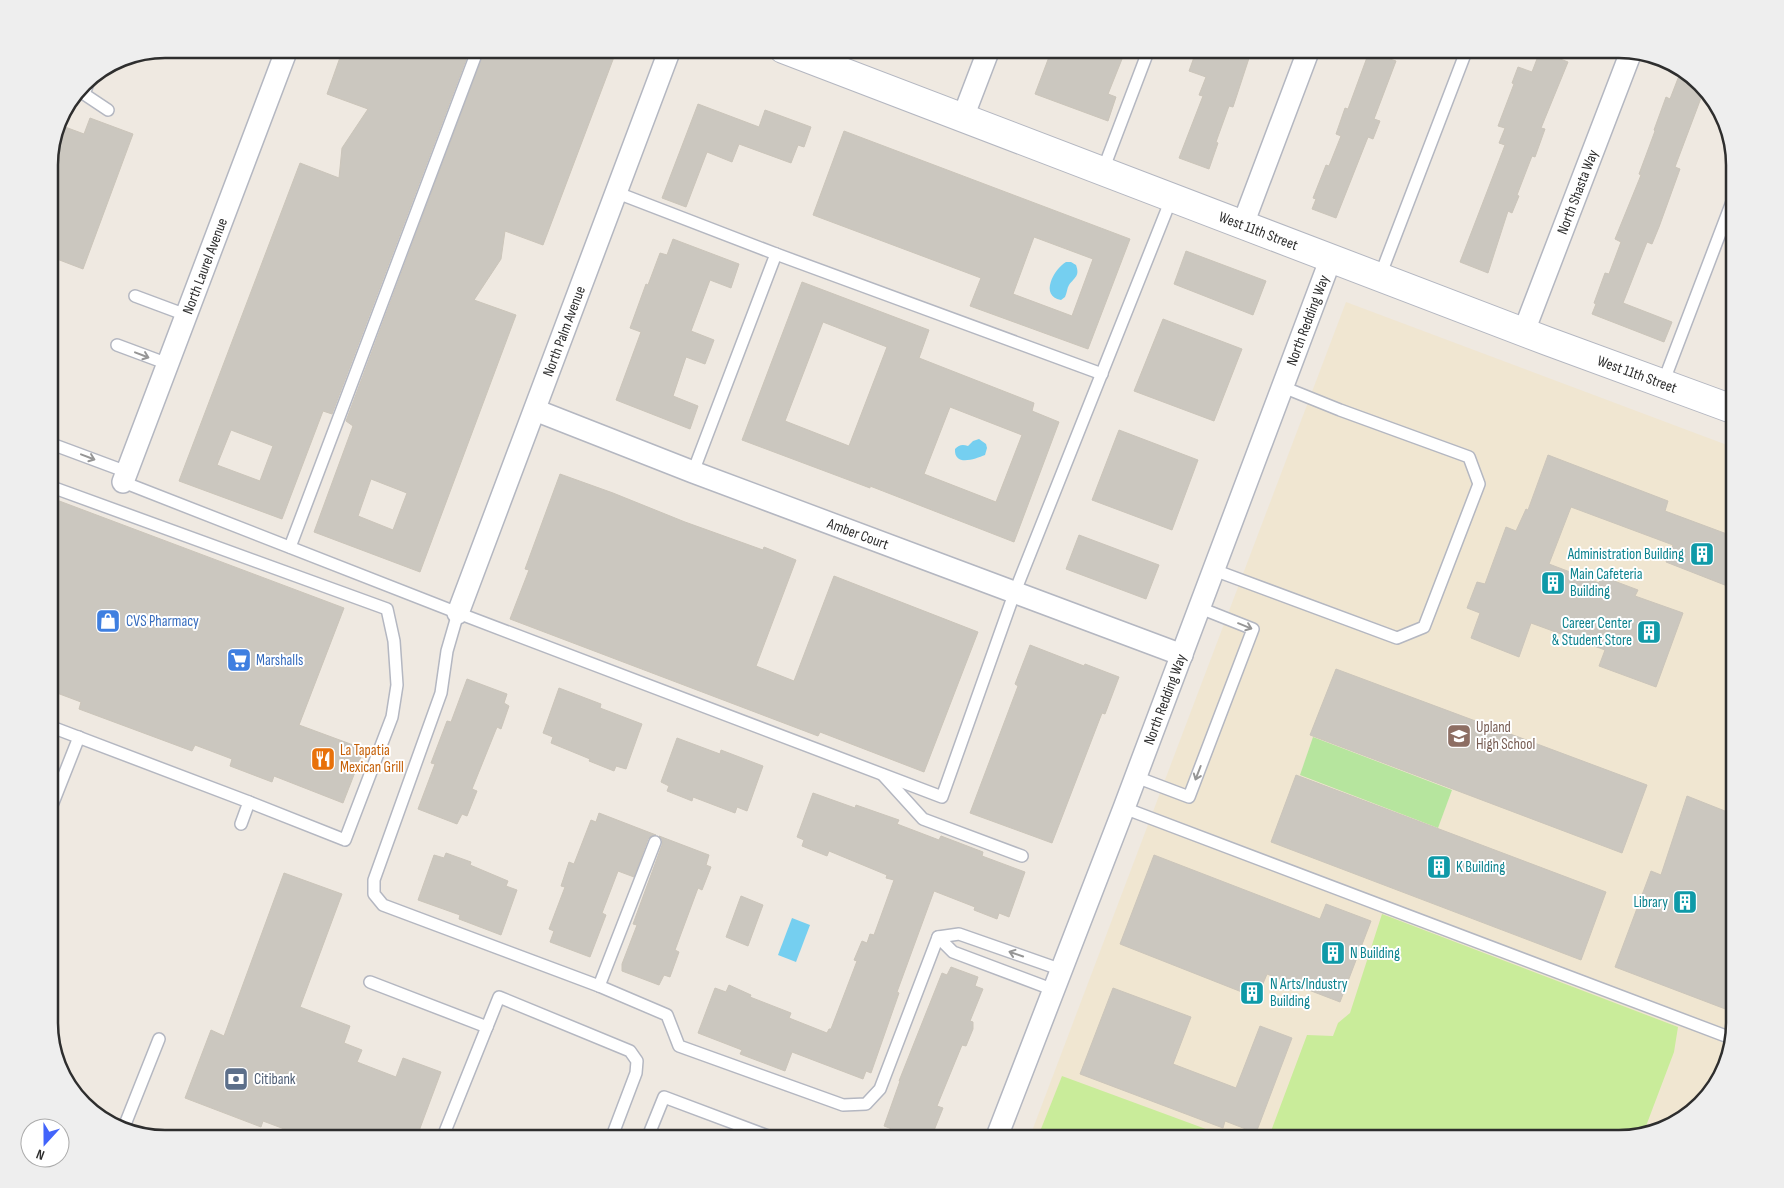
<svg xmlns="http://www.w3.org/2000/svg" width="1784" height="1188" font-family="'Sofia Sans Condensed',sans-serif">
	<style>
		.education { fill: #f0e6d1 }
		.green { fill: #b6e59e }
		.pitch { fill: #c9ec9a }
		.water { fill: #75cff0 }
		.building { fill: #cbc7bf; stroke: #cbc5ba; fill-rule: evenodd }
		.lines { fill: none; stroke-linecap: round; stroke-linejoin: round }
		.lane-casing { stroke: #b4b7c1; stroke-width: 14 }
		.street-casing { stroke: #b4b7c1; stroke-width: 24 }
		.secondary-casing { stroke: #b4b7c1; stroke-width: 30 }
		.lane { stroke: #fff; stroke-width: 11 }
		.street { stroke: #fff; stroke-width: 21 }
		.secondary { stroke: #fff; stroke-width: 28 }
		.oneway { stroke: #969696 }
		.labels { text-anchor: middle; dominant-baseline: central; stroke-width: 4; stroke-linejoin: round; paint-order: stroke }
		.street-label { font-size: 15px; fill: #2e2e2e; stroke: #fff }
		.culture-label { font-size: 15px; fill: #0d838f; stroke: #fff; text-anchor: start }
		.shop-label { font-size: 15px; fill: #366cbe; stroke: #fff; text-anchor: start }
		.education-label { font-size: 15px; fill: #785e54; stroke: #fff; text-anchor: start }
		.food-label { font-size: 15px; fill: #c56008; stroke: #fff; text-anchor: start }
		.service-label { font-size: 15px; fill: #4e5e75; stroke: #fff; text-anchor: start }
		.rim { fill: none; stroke: #2e2e2e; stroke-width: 2.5 }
	</style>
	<rect width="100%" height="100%" fill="#efe9e1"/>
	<!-- education -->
	<path class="education" d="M1346 302 1735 448V1023L1716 1088 1671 1127 1619 1139H1029Z"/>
	<!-- green -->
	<path class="green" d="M1313 737 1452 790 1438 828 1300 775Z"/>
	<!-- pitch -->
	<g class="pitch">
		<path d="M1382 914 1678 1027 1674 1052 1643 1134 1619 1139H1268L1307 1035 1333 1036 1338 1023 1350 1013Z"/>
		<path d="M1062 1076 1233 1139H1037Z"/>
	</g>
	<!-- water -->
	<g class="water">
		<path d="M1066 262H1071L1076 265C1080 276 1075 277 1069 285 1067 288 1067 293 1065 297L1061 300C1039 296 1054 269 1066 262Z"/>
		<path d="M979 439 986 444 987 448 985 455C975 459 954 467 955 449 959 445 962 444 968 446L973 441Z"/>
		<path d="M792 918 810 925 796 962 778 955Z"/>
	</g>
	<!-- building -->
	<g class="building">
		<path d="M343 49H470L332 414 323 411 282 519 179 481 300 163 339 178 342 148 368 109 327 94ZM231 430 273 446 260 481 217 465Z"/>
		<path d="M485 49H617L543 245 505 231 501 259 474 300 516 315 420 572 314 532 353 426 346 421ZM371 479 407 493 393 530 358 516Z"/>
		<path d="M1052 49H1126L1108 94 1116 97 1108 121 1035 94Z"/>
		<path d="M1197 49H1252L1233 107 1229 106 1216 142 1218 143 1209 169 1179 158 1203 96 1199 95 1206 77 1189 71Z"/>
		<path d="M1540 51 1568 62 1541 128 1545 129 1535 157 1532 156 1517 195 1519 196 1512 213 1508 211 1488 273 1460 262 1505 145 1499 143 1505 128 1498 126 1514 84 1512 83 1518 67 1532 72Z"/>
		<path d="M1369 52 1396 61 1374 119 1380 121 1373 139 1368 137 1336 218 1312 209 1316 199 1313 198 1326 165 1329 166 1341 136 1336 134 1345 108 1348 109Z"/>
		<path d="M1682 68 1704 90 1675 167 1680 169 1659 227 1652 244 1647 242 1623 303 1672 322 1664 342 1592 314 1596 304 1594 303 1605 273 1609 274 1621 242 1615 239 1641 175 1639 174 1655 131 1654 130 1666 97 1670 99Z"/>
		<path d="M698 104 759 127 765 110 811 127 804 147 798 145 791 163 739 144 732 162 707 152 686 207 662 198Z"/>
		<path d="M90 118 133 134 83 269 49 256V158L57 124 84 134Z"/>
		<path d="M844 131 1130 239 1088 349 970 306 981 278 813 215ZM1034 237 1093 259 1072 316 1013 294Z"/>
		<path d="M673 239 739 264 731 288 710 280 691 331 714 340 705 364 686 357 673 396 698 406 690 429 616 400 641 332 630 328 646 284 648 285 660 253 667 255Z"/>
		<path d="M1186 251 1266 281 1253 315 1174 284Z"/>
		<path d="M802 282 929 330 919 358 1034 403 1032 411 1059 422 1014 542 870 486V488L742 440ZM823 322 887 347 849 446 785 421ZM950 407 1022 435 996 502 924 474Z"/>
		<path d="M1163 319 1242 349 1214 421 1134 391Z"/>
		<path d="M1119 430 1198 460 1172 530 1092 500Z"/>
		<path d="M1548 455 1668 501 1665 511 1735 537V589L1666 562 1673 545 1571 507 1549 564 1599 583 1601 576 1638 590 1635 596 1683 613 1656 687 1599 666 1605 650 1531 623 1519 657 1471 638 1480 613 1467 608 1477 582 1485 584 1506 527 1516 531 1526 509 1528 510Z"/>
		<path d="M560 474 613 493 685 522 763 550 764 547 796 560 756 666 794 681 834 576 978 632 924 772 820 732 818 736 510 619 529 570 525 569Z"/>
		<path d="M54 499 344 608 299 725 364 749 343 803 274 776 272 782 230 766 232 759 195 745 192 751 79 709 81 702 49 690V514Z"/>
		<path d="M1079 535 1159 565 1146 599 1066 569Z"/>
		<path d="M1030 645 1084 666 1085 664 1119 677 1105 714 1102 713 1052 843 970 813 1018 686 1015 684Z"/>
		<path d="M1336 669 1647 785 1622 853 1310 735Z"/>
		<path d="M467 679 507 694 504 703 509 706 501 729 497 727 472 789 477 791 467 816 462 814 457 824 418 809 435 764 431 763 447 721 451 722Z"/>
		<path d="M559 688 601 704 600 708 642 724 626 769 616 766 614 771 589 761 590 759 551 743 553 737 543 733Z"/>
		<path d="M677 738 720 754 721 750 763 766 747 811 737 807 735 813 693 797 692 801 667 791 669 786 661 782Z"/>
		<path d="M1296 775 1606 892 1581 960 1271 842Z"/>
		<path d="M813 793 855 808 856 805 899 820 897 824 939 840 941 836 983 852 982 856 1025 872 1009 917 999 913 997 919 974 910 975 907 934 891 897 992 899 993 871 1073 866 1071 863 1079 792 1052 785 1071 740 1054 742 1050 698 1033 715 988 726 992 729 985 751 995 750 997 791 1013 789 1018 827 1033 829 1029H831L857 961 854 960 862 941 867 943 870 934 874 935 894 880 886 878 887 875 829 851 827 856 802 846 804 840 797 837Z"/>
		<path d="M1687 796 1735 815V991L1728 1010 1615 967 1651 871 1661 875Z"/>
		<path d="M599 813 656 835 651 836 648 839 634 877 618 871 602 913 606 915 590 957 550 942 554 931 549 929 565 887 561 886 569 862 574 864 591 820 596 822Z"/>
		<path d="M659 836 709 855 706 865 711 867 702 890 698 888 675 950 679 952 670 977 664 975 659 985 622 971V964L637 925 633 924 662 845V840Z"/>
		<path d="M446 853 471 862 470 865 508 881 506 886 517 890 501 935 459 919 460 915 418 900 434 855 444 858Z"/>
		<path d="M1154 855 1320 919 1326 904 1371 921 1340 1002 1267 974 1257 998 1120 944Z"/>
		<path d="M284 873 342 894 300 1007 350 1026 344 1043 362 1050 357 1062 396 1077 403 1058 441 1072 416 1139H311L263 1121 261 1127 185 1098 211 1030 224 1036Z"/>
		<path d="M741 896 763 905 748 946 726 937Z"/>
		<path d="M951 967 978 977 975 986 983 989 970 1021 973 1022V1029L966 1046 962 1045 937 1106 943 1108 933 1133 927 1131 924 1139H918L884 1126 900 1081H899L942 973 947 975Z"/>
		<path d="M1113 988 1191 1017 1173 1064 1236 1088 1260 1026 1292 1038 1256 1133 1225 1121 1223 1128 1080 1074Z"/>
	</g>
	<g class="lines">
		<defs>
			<g id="lane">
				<path d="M90 78 84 94 108 110"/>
				<path d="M1103 170 1149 49"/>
				<path d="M615 192 776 254 1102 374"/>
				<path d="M1380 276 1467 49"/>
				<path d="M135 296 186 315"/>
				<path d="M117 345 168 364"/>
				<path d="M1663 383 1735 194"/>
				<path d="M49 443 127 472"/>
				<path d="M693 472 776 254"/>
				<path d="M123 482 458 613 942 797 1014 594 1172 197"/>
				<path d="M49 486 387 609 394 641 397 685 392 717 345 840 249 802"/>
				<path d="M290 547 478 49"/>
				<path d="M1214 570 1397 638 1424 627 1479 484 1469 457 1340 410 1283 387"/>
				<path d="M458 613 447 651 441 693 374 880V894L383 905 599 986 667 1015 679 1046 843 1105 866 1104 880 1089 938 937"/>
				<path d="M49 726 249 802 241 824"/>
				<path d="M883 775 923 819 1022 856"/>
				<path d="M1136 777 1189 797 1253 629 1200 608"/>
				<path d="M1124 808 1731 1038"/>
				<path d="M49 813 79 737"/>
				<path d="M370 982 487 1027"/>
				<path d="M599 986 655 842"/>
				<path d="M1054 990 953 952 938 937 959 934 1062 970"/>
				<path d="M124 1127 159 1039"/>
				<path d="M442 1139 499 997 630 1051 637 1061 636 1073 611 1139"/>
				<path d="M647 1139 664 1097 776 1139"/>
			</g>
			<g id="street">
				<path d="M963 117 989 49"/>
				<path d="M1243 224 1309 49"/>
				<path id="s1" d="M1524 331 1631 52"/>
				<path id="s2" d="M535 410 693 472 1182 655"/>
				<path id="s3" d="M123 482 287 49"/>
				<path id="s4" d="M458 613 670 49"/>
				<path id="s5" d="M996 1139 1124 808 1331 258"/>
			</g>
			<g id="secondary">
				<path id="s6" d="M783 49 1547 341 1735 410"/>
			</g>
		</defs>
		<!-- lane casing -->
		<use href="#lane" class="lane-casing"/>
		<!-- street casing -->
		<use href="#street" class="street-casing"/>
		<!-- secondary casing -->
		<use href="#secondary" class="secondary-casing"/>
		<!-- lane -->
		<use href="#lane" class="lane"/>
		<!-- street -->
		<use href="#street" class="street"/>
		<!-- secondary -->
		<use href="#secondary" class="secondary"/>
	</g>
	<!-- one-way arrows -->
	<defs><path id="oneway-shaft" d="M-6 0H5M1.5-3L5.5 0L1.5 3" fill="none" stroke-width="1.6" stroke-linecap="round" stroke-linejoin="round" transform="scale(1.25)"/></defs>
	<g class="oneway">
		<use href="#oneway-shaft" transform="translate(142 355) rotate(21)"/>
		<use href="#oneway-shaft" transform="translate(88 457) rotate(21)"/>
		<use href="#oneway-shaft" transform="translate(1245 626) rotate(22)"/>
		<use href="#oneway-shaft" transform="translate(1198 773) rotate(111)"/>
		<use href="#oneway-shaft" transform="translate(1016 954) rotate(-161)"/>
	</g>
	<!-- icons -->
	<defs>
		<symbol id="building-square" viewBox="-11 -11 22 22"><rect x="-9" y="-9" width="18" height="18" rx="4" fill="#0f9aa8" stroke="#fff"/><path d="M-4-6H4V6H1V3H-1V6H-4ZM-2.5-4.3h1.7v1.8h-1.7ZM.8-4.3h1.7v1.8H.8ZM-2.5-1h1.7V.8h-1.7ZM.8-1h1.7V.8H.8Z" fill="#fff"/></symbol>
		<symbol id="shop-square" viewBox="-11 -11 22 22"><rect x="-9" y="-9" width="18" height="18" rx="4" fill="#3f7fe0" stroke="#fff"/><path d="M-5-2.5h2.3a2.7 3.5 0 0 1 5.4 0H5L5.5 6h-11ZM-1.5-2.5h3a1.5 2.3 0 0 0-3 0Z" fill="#fff"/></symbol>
		<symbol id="supermarket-square" viewBox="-11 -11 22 22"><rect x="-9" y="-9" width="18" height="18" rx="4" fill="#3f7fe0" stroke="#fff"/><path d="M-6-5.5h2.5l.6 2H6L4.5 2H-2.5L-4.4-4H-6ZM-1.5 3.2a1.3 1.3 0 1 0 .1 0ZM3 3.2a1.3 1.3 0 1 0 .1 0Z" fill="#fff"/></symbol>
		<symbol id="school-square" viewBox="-11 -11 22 22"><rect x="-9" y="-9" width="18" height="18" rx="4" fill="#8d6e63" stroke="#fff"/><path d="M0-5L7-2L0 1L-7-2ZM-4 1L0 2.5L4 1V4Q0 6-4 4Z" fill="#fff"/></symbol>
		<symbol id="restaurant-square" viewBox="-11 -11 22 22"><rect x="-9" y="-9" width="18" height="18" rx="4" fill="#e8710a" stroke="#fff"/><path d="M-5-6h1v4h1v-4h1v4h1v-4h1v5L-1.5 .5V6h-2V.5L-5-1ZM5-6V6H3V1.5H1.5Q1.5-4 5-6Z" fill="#fff"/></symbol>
		<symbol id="bank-square" viewBox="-11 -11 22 22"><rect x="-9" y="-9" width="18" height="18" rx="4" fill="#5c6f8a" stroke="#fff"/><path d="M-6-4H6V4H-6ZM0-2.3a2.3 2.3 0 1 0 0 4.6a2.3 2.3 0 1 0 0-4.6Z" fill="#fff"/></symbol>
	</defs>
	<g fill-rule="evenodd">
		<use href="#building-square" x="1688" y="540" width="28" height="28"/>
		<use href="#building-square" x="1539" y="569" width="28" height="28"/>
		<use href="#shop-square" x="94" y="607" width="28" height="28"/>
		<use href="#building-square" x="1635" y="618" width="28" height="28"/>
		<use href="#supermarket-square" x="225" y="646" width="28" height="28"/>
		<use href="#school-square" x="1445" y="722" width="28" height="28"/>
		<use href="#restaurant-square" x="309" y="745" width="28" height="28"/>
		<use href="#building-square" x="1425" y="853" width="28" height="28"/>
		<use href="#building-square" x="1671" y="888" width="28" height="28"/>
		<use href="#building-square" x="1319" y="939" width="28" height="28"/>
		<use href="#building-square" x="1238" y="979" width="28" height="28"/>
		<use href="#bank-square" x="222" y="1065" width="28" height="28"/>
	</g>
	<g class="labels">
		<!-- street labels -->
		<g class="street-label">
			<text stroke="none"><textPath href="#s1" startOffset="149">North Shasta Way</textPath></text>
			<text stroke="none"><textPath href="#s6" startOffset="509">West 11th Street</textPath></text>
			<text stroke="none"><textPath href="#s3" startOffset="231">North Laurel Avenue</textPath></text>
			<text stroke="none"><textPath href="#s5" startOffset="876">North Redding Way</textPath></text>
			<text stroke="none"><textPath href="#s4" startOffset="301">North Palm Avenue</textPath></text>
			<text stroke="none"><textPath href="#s6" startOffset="914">West 11th Street</textPath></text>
			<text stroke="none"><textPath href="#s2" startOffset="346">Amber Court</textPath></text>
			<text stroke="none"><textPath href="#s5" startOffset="471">North Redding Way</textPath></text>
		</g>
		<!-- culture labels -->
		<g class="culture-label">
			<text x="1684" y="554" text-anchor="end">Administration Building</text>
			<text x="1570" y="574">Main Cafeteria<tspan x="1570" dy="17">Building</tspan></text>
			<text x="1632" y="623" text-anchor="end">Career Center<tspan x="1632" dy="17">&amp; Student Store</tspan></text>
			<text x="1456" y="867">K Building</text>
			<text x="1668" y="902" text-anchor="end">Library</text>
			<text x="1350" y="953">N Building</text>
			<text x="1270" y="984">N Arts/Industry<tspan x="1270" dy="17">Building</tspan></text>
		</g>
		<!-- shop labels -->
		<g class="shop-label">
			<text x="126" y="621">CVS Pharmacy</text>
			<text x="256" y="660">Marshalls</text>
		</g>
		<!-- education labels -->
		<g class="education-label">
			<text x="1476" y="727">Upland<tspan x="1476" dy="17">High School</tspan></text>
		</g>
		<!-- food labels -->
		<g class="food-label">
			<text x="340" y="750">La Tapatia<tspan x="340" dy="17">Mexican Grill</tspan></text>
		</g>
		<!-- service labels -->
		<g class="service-label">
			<text x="254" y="1079">Citibank</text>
		</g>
	</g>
	<!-- crop -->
	<path d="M0 0H1784V1188H0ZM165 58H1619A107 107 0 0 1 1726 165V1023A107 107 0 0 1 1619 1130H165A107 107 0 0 1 58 1023V165A107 107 0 0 1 165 58Z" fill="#eee" fill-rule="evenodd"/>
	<path class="rim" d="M165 58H1619A107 107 0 0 1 1726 165V1023A107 107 0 0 1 1619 1130H165A107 107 0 0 1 58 1023V165A107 107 0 0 1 165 58Z"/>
	<!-- north arrow -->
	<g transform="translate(45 1143) rotate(201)"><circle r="24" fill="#ffffff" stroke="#ababab"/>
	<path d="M0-4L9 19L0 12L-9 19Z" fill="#4264fb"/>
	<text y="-8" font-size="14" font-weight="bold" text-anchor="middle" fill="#2e2e2e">N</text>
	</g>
</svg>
